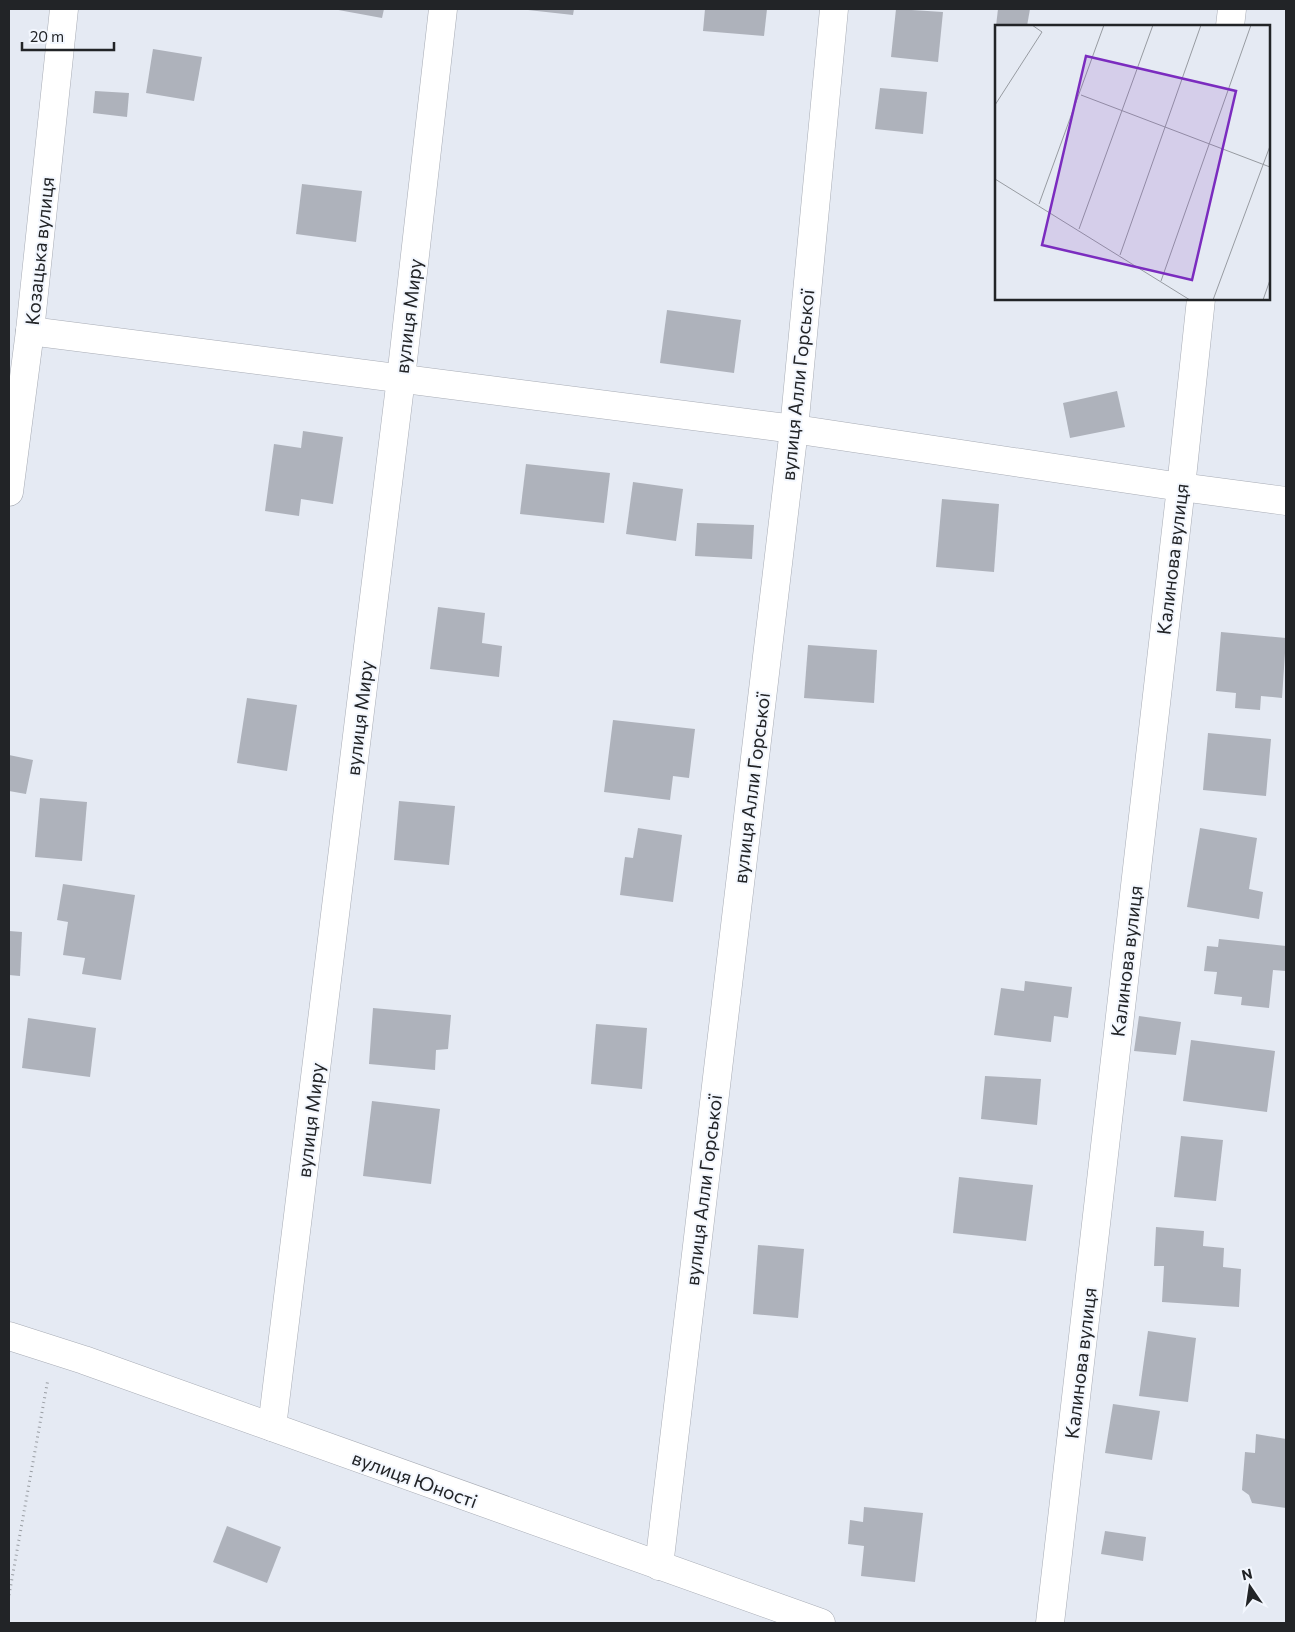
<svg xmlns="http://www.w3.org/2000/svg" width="1295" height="1632" font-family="Commissioner,sans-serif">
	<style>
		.building { fill: #aeb2bb }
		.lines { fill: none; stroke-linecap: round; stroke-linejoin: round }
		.minor-casing { stroke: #a8acb5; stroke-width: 29 }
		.path { stroke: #999da3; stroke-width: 3; stroke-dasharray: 1 4; stroke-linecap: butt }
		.minor { stroke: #fff; stroke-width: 28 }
		.labels { text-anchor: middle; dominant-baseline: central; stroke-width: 4; stroke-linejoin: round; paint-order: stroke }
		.street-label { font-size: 19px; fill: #222427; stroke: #f3f7fe }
		.inset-road { fill: none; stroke: #979ba1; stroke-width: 1 }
		.view { fill: #7b2cbf; fill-opacity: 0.15; stroke: #7b2cbf; stroke-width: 2.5 }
		.inset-edge { fill: none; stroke: #222427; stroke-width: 2.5 }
	</style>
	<rect width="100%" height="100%" fill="#e5eaf3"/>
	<!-- building -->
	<g class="building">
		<path d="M333 9H384L382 18Z"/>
		<path d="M528 9H574L573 15 528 10Z"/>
		<path d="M705 9H767L764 36 703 31Z"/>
		<path d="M896 9 943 12 938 62 891 57Z"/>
		<path d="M998 9H1030L1027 26H996Z"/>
		<path d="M153 49 202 57 194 101 146 93Z"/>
		<path d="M880 88 927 92 923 134 875 129Z"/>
		<path d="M95 91 129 93 127 117 93 113Z"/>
		<path d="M302 184 362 191 356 242 296 234Z"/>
		<path d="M667 310 741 320 734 373 660 363Z"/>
		<path d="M1117 391 1125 427 1070 438 1063 403Z"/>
		<path d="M303 431 343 437 333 504 301 499 299 516 265 511 274 444 301 448Z"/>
		<path d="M526 464 610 473 604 523 520 514Z"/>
		<path d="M633 482 683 489 676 541 626 534Z"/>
		<path d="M942 499 999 504 994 572 936 567Z"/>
		<path d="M697 523 754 525 752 559 695 556Z"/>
		<path d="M438 607 485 613 482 643 502 646 499 677 430 669Z"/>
		<path d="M1221 632 1286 638 1282 698 1261 696 1260 710 1235 708 1236 693 1216 691Z"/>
		<path d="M808 645 877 650 874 703 804 698Z"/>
		<path d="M247 698 297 705 287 771 237 763Z"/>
		<path d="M613 720 695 729 689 778 673 776 670 800 604 792Z"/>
		<path d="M1208 733 1271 739 1266 796 1203 790Z"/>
		<path d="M9 755 33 760 26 794 9 791Z"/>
		<path d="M40 798 87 802 82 861 35 857Z"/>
		<path d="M399 801 455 806 449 865 394 860Z"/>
		<path d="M638 828 682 835 673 902 620 895 625 857 633 858Z"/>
		<path d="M1200 828 1257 838 1249 889 1263 892 1259 919 1187 907Z"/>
		<path d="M63 884 135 895 121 980 82 974 85 958 63 955 68 922 57 920Z"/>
		<path d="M9 931 22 932 20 976 9 975Z"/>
		<path d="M1219 939 1286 946V971L1273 970 1269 1008 1241 1005 1242 997 1214 994 1217 972 1204 971 1207 946 1218 947Z"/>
		<path d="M1025 981 1072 987 1068 1018 1054 1016 1051 1042 994 1035 1001 988 1024 991Z"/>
		<path d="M373 1008 451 1015 448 1049 436 1050 435 1070 369 1064Z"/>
		<path d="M1139 1016 1181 1022 1176 1055 1134 1051Z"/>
		<path d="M28 1018 96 1028 90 1077 22 1068Z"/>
		<path d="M596 1024 647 1028 642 1089 591 1084Z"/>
		<path d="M1191 1040 1275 1051 1267 1112 1183 1101Z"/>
		<path d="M985 1076 1041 1079 1037 1125 981 1119Z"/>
		<path d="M372 1101 440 1109 431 1184 363 1176Z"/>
		<path d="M1181 1136 1223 1140 1216 1201 1174 1197Z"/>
		<path d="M959 1177 1033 1185 1026 1241 953 1233Z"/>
		<path d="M1156 1227 1204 1231 1203 1246 1224 1248 1223 1267 1241 1269 1239 1307 1162 1302 1164 1266H1154Z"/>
		<path d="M758 1245 804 1249 798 1318 753 1314Z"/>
		<path d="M1148 1331 1196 1338 1188 1402 1139 1396Z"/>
		<path d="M1113 1404 1160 1411 1152 1460 1105 1453Z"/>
		<path d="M1256 1434 1286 1439V1508L1252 1503 1249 1495 1242 1490 1245 1452 1255 1453Z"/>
		<path d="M864 1507 923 1513 915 1582 861 1576 864 1546 848 1544 850 1520 863 1522Z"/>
		<path d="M227 1526 281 1547 267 1583 213 1562Z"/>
		<path d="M1105 1531 1146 1537 1143 1561 1101 1554Z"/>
	</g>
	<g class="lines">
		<defs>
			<g id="minor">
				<path d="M1230 26 1232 9"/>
				<path d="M30 331 794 429 1181 487 1286 501"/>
				<path d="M9 492 30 331 64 9"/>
				<path d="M9 1336 84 1360 821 1623"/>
				<path d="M272 1427 401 378 443 9"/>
				<path d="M659 1566 794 429 834 9"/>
				<path d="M1050 1623 1181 487 1201 299"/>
			</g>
		</defs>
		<!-- minor casing -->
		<use href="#minor" class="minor-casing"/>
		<!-- path -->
		<path class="path" d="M9 1595 48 1379"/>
		<!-- minor -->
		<use href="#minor" class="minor"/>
	</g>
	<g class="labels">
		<!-- street labels -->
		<g class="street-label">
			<text transform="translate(39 251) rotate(-84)">Козацька вулиця</text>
			<text transform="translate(408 316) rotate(-83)">вулиця Миру</text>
			<text transform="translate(797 385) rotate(-84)">вулиця Алли Горської</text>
			<text transform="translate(1172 559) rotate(-83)">Калинова вулиця</text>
			<text transform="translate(359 718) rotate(-83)">вулиця Миру</text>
			<text transform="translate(751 788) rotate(-83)">вулиця Алли Горської</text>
			<text transform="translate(1126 961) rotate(-83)">Калинова вулиця</text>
			<text transform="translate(310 1120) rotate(-83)">вулиця Миру</text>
			<text transform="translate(703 1190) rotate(-83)">вулиця Алли Горської</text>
			<text transform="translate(1080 1363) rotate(-83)">Калинова вулиця</text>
			<text transform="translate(415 1479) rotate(20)">вулиця Юності</text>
		</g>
	</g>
	<!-- overview -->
	<g transform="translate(995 25)">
		<rect width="275" height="275" fill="#e5eaf3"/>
		<path class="inset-road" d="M86 70 275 142M0 80 47 7 37 0M0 154 195 275M44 179 109 0M84 204 158 0M125 230 206 0M166 256 256 0M218 275 275 121M268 275 275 255"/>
		<path class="view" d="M91 31 241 66 197 255 47 220Z"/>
		<rect width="275" height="275" class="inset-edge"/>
	</g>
	<!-- border -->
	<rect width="1295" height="1632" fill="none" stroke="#222427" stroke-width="20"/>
	<!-- north arrow -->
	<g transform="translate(1250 1587) rotate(347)" stroke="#f3f7fe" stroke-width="4" paint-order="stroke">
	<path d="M0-4L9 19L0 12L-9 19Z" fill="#222427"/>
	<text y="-8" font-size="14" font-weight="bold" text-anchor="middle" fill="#222427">N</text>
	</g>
	<!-- scale -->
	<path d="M22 42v8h92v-8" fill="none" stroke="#222427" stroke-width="2.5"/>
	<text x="30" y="42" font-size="15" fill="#222427" stroke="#f3f7fe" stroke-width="4" paint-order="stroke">20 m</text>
</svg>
